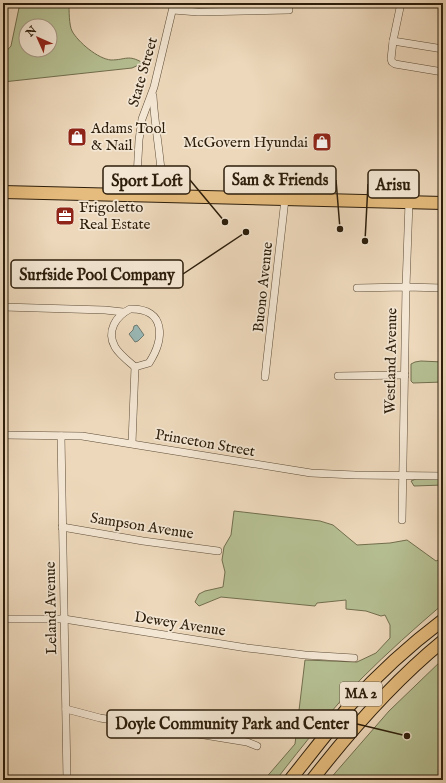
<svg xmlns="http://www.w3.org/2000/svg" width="446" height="783" font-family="'IM FELL English',serif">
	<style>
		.green { fill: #b5bf92; stroke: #716e4e; fill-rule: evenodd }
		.water { fill: #9ab9b7; stroke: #6e7b72 }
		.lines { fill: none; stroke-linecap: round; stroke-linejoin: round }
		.street-casing { stroke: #5d4c37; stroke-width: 8 }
		.highway-casing { stroke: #2d1e0b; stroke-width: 14 }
		.street { stroke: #f3e6d3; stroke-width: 7 }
		.highway { stroke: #e6bc7e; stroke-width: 12 }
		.labels { text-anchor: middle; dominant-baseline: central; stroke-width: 3.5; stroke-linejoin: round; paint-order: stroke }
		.shield { fill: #f3e6d3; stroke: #685a47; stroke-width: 1 }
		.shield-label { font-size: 14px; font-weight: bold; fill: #2d1e0b }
		.street-label { font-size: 15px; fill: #2d1e0b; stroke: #f3e6d3 }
		.poi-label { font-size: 15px; fill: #2d1e0b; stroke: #f3e6d3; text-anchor: start }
		.leader { fill: none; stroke: #2d1e0b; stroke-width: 1.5 }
		.callout-dot { fill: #2d1e0b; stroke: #f3e6d3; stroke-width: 1.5 }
		.callout { fill: #f3e6d3; stroke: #2d1e0b; stroke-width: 1.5 }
		.callout-label { font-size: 16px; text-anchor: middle; font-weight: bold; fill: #2d1e0b }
	</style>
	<rect width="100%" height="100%" fill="#edd8bb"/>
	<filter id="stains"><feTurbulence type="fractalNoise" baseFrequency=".005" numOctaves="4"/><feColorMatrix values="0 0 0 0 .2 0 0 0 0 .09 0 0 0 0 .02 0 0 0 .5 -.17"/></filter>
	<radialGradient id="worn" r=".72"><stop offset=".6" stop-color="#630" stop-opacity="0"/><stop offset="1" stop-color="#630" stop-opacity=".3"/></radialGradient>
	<!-- green -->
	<g class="green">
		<path d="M20 3H69C69 10 69 25 72 31 78 42 98 59 111 60 126 60 128 54 143 63L132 68 3 82V55L11 46ZM26 26H50V50H26Z"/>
		<path d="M421 361 443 362V382L413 383 411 381V364L415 362Z"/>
		<path d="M416 479H443V485L414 486 411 481Z"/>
		<path d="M234 511 320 521 333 525 357 545 390 543 407 540 436 561 443 558V604C415 628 388 652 362 678 331 710 303 745 276 780H264L295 744 305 660 357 662 376 653 390 638V625L385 615 381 616 366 611 346 609V600L317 603 315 606 221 597 199 606 195 602 199 594 205 591 223 587 225 572 222 560 224 547 231 535Z"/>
		<path d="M443 659V780H329L389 711Z"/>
	</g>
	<!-- water -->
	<path class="water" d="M137 325 144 335 138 341 135 342 129 334 133 330 134 326Z"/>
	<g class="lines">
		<defs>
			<g id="street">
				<path d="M401 3 393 41 443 49"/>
				<path d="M173 10 198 12 289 10"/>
				<path d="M393 41 391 59 392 62 395 64 443 72"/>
				<path d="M153 96C155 130 162 163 163 197"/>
				<path d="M136 196 139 140 142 119 154 87 174 3"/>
				<path d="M357 288 406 287 443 288"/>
				<path d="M3 307 105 310 123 312"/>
				<path d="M130 309C167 308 164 340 149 363L135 367C128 361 119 354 115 347 106 331 116 316 130 309Z"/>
				<path d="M338 376 405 375"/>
				<path d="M265 377 285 199"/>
				<path d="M3 435 82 436 311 473 355 475 443 476"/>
				<path d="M61 436 67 780"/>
				<path d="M132 443 135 367"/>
				<path d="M402 520 406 287 409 202"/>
				<path d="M62 527 143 541 218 551"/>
				<path d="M3 619H64L247 648 305 655 354 658"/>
				<path d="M66 709 100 718 247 742 257 746"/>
			</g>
			<g id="highway">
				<path d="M3 192 443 203"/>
				<path d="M290 780C310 755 330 729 351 704 379 673 410 645 443 620"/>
				<path d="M312 780C351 730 394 681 443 641"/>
			</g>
		</defs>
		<!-- street casing -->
		<use href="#street" class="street-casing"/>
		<!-- highway casing -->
		<use href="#highway" class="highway-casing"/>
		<!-- street -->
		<use href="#street" class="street"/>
		<!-- highway -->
		<use href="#highway" class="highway"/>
	</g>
	<!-- icons -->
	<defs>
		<symbol id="shop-square" viewBox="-11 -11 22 22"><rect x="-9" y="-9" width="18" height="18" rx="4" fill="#8f2418" stroke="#f3e6d3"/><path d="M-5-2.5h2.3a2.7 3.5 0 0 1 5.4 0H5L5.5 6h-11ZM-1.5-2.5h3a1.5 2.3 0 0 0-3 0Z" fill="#fff"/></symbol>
		<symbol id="office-square" viewBox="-11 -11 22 22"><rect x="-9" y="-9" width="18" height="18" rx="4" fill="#8f2418" stroke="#f3e6d3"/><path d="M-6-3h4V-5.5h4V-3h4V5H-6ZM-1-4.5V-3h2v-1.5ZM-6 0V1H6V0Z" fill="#fff"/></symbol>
	</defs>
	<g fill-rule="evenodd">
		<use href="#shop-square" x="66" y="126" width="22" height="22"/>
		<use href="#shop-square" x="311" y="131" width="22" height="22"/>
		<use href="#office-square" x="54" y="205" width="22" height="22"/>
	</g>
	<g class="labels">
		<!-- shield labels -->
		<rect class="shield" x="340" y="682" width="42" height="24" rx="3"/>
		<g class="shield-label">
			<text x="361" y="694">MA 2</text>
		</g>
		<!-- street labels -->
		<g class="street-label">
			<text transform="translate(143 72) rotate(-74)">State Street</text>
			<text transform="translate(263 287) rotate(-84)">Buono Avenue</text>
			<text transform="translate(391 361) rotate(-89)">Westland Avenue</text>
			<text transform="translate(205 443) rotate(10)">Princeton Street</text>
			<text transform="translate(142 526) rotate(9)">Sampson Avenue</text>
			<text transform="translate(51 608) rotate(-91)">Leland Avenue</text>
			<text transform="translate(180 624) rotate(9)">Dewey Avenue</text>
		</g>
		<!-- poi labels -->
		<g class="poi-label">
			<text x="91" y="128">Adams Tool<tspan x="91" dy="17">&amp; Nail</tspan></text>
			<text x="308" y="142" text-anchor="end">McGovern Hyundai</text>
			<text x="79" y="207">Frigoletto<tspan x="79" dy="17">Real Estate</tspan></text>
		</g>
	</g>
	<!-- callouts -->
	<path class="leader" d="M340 229L336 180M225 222L190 180M365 241L368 184M246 232L183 274M407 736L357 724"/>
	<g class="callout-dot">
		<circle cx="340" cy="229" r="4"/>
		<circle cx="225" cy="222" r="4"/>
		<circle cx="365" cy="241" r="4"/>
		<circle cx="246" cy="232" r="4"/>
		<circle cx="407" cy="736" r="4"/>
	</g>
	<g class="callout">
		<rect x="224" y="166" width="112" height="28" rx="4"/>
		<rect x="103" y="166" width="87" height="28" rx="4"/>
		<rect x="368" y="170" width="51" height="28" rx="4"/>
		<rect x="11" y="260" width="172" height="28" rx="4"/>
		<rect x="107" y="710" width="250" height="28" rx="4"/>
	</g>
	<g class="callout-label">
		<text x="280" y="185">Sam &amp; Friends</text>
		<text x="147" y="186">Sport Loft</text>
		<text x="393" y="190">Arisu</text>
		<text x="97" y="280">Surfside Pool Company</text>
		<text x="232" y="729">Doyle Community Park and Center</text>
	</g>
	<!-- margin -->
	<rect width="446" height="783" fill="none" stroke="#edd8bb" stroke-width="16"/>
	<rect x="4" y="4" width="438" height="775" fill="none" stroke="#2d1e0b" stroke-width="2"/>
	<rect x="8" y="8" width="430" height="767" fill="none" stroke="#2d1e0b"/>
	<!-- north arrow -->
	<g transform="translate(38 38) rotate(315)"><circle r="19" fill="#f3e6d3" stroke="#a49683"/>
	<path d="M0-3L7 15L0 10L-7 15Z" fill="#8f2418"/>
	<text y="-6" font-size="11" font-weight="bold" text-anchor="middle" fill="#2d1e0b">N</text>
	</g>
	<rect width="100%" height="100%" filter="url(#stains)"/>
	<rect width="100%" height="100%" fill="url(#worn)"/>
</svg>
